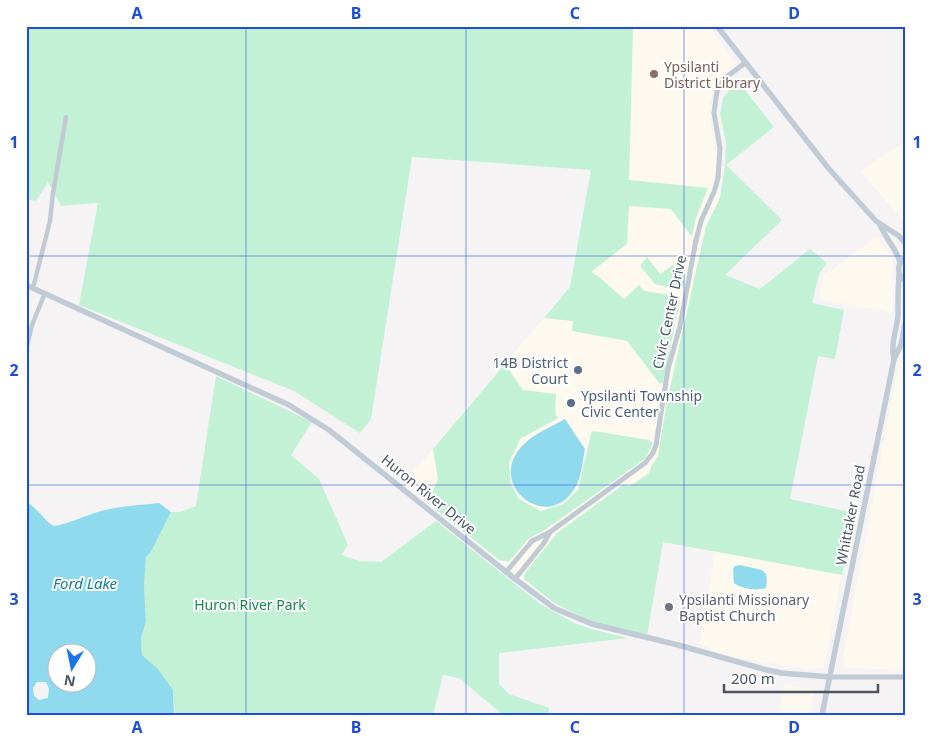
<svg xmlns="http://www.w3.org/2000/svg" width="931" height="741" font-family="'Noto Sans',sans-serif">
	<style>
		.commercial { fill: #fdf9ef }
		.green { fill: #c3f1d5 }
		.water { fill: #90daee; fill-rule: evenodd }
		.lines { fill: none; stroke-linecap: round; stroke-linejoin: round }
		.minor { stroke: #c1cad2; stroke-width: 4.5 }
		.tertiary { stroke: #c1cad2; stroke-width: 5 }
		.secondary { stroke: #c1cbd6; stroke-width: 5.5 }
		.grid { fill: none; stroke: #1d4ed8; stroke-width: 1; stroke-opacity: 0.55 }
		.education-dot { fill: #8d6e63; stroke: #fff; stroke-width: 2 }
		.service-dot { fill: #5c6f8a; stroke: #fff; stroke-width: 2 }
		.worship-dot { fill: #6b7280; stroke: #fff; stroke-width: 2 }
		.labels { text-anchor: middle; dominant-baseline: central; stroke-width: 4; stroke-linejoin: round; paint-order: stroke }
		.education-label { font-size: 14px; fill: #785e54; stroke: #fff; text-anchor: start }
		.street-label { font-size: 14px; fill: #4a5661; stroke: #fff }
		.service-label { font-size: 14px; fill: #4e5e75; stroke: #fff; text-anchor: end }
		.worship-label { font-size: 14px; fill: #5b616d; stroke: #fff; text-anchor: start }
		.park-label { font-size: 14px; fill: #17864f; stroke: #fff }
		.water-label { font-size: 15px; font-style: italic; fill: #0c7c9b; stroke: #fff }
		.neatline { fill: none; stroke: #1d4ed8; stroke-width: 2 }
		.grid-label { font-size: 16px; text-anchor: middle; font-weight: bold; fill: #1d4ed8 }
	</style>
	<rect width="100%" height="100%" fill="#f5f3f3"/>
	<!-- commercial -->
	<g class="commercial">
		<path d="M633 26H709L736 64 716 83 710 102 711 125 717 158 713 189 721 190 647 636 596 623 562 609 548 601 501 562 447 521 431 505 402 485 570 287 627 244Z"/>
		<path d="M905 141V223L860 171Z"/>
		<path d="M876 237 893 256V313L819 299 823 276Z"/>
		<path d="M905 330V670L846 668 842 662Z"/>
		<path d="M715 551 842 575 824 667 811 669 785 666 730 656 699 644Z"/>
		<path d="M784 684 815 690 811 715H779Z"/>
	</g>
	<!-- green -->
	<g class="green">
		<path d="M26 26H633L629 180 708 188 696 218 692 237 671 209 629 206 627 244 591 272 598 276 624 299 639 285 644 291 676 296 680 301 663 383 660 384 627 341 572 331 573 321 544 318 570 287 591 170 412 157 371 419 360 433 294 391 79 305 98 203 61 206 48 182 36 201 26 199Z"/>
		<path d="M738 79 745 90 774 127 726 165 782 220 725 275 760 289 810 249 827 263 819 274 812 303 844 310 835 359 818 356 790 499 855 513 842 575 663 542 647 636 592 622 554 603 524 579 525 573 557 533 623 485 630 486 649 473 652 465 658 456 667 401 706 226 720 198 725 165 726 143 720 113 723 98Z"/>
		<path d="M647 257 660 274 673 265 677 271 686 274 683 287 678 290 655 284 640 266Z"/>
		<path d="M505 364 523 390 556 394 555 413 558 418 520 439 509 463 511 484 519 499 541 511 563 504 578 490 591 433 594 431 649 440 653 443 646 458 546 529 528 539 509 562 499 560 428 503 438 479 433 449Z"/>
		<path d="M216 376 312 422 291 455 319 479 348 545 341 555 360 561 381 562 436 521 540 604 574 623 591 629 628 638 499 653V684L509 694 549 708 548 715H503L459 678 443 675 433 715H175L173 690 158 669 142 655 141 638 146 622 144 586 146 556 152 550 171 512H180L196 506Z"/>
	</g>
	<!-- water -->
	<g class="water">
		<path d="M565 419 585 449C583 459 582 472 578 482 553 538 484 487 522 446 533 434 551 427 565 419Z"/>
		<path d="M26 502C37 507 43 519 53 526 71 524 87 514 105 510 122 506 141 505 159 503L171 512 152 550 146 557 144 586 146 622 141 638 142 655 158 669 173 690 174 715H26ZM58 654H88V684H58ZM37 682H46L49 689 48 698 39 700 34 696 33 688Z"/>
		<path d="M740 565 762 570 766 574 767 580 766 588C757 591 742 589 734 583L733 569 735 566Z"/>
	</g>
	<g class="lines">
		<!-- minor -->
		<g class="minor">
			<path d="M33 288 50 221 53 193 66 117"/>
			<path d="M26 350 32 325 45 293"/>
		</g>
		<!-- tertiary -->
		<g class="tertiary">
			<path d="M506 572 532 541 550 532 645 463 653 453 656 445 668 369 680 326 696 240 701 221 714 192 718 178 720 148 714 113 717 91 725 78 745 63"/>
			<path d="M515 579 544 543 550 532"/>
			<path d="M830 677H905"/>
		</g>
		<!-- secondary -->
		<g class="secondary">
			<path d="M717 26 829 169 876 221 899 236 905 243"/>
			<path d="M880 225C886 239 896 248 900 262"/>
			<path d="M905 258C896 265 897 274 905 281"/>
			<path d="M26 285 289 405 329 430 515 579 554 608 592 624 678 645 763 669 781 673 830 677"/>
			<path d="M894 359C890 344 897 330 898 315 898 302 898 289 899 275"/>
			<path d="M822 715 894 359 901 345 905 324"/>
		</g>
	</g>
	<!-- grid -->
	<path class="grid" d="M246 26V715M466 26V715M684 26V715M26 256H905M26 485H905"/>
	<!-- markers -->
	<circle class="education-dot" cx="654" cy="74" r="5"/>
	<g class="service-dot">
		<circle cx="578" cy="370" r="5"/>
		<circle cx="571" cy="403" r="5"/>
	</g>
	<circle class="worship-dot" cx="669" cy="607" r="5"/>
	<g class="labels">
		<!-- education labels -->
		<g class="education-label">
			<text x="664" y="66">Ypsilanti<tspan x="664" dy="16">District Library</tspan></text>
		</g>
		<!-- street labels -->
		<g class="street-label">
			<text transform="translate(669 312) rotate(-78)">Civic Center Drive</text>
			<text transform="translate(429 494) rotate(39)">Huron River Drive</text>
			<text transform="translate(850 515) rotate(-79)">Whittaker Road</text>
		</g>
		<!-- service labels -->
		<g class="service-label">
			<text x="568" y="362">14B District<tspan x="568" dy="16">Court</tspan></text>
			<text x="581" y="395" text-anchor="start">Ypsilanti Township<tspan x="581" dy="16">Civic Center</tspan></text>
		</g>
		<!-- worship labels -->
		<g class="worship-label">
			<text x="679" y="599">Ypsilanti Missionary<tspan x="679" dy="16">Baptist Church</tspan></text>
		</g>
		<!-- park labels -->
		<g class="park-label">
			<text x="250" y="604">Huron River Park</text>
		</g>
		<!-- water labels -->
		<g class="water-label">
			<text x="85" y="583">Ford Lake</text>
		</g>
	</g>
	<!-- border -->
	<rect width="931" height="741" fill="none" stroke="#ffffff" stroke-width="55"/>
	<!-- north arrow -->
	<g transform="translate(72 668) rotate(190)"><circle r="24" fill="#ffffff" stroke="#b7bbc0"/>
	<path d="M0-4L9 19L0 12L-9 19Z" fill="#1a73e8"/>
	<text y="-8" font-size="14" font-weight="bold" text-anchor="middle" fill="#4a5661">N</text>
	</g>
	<!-- scale -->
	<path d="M724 684v8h154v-8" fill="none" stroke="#4a5661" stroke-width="2.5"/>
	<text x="731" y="684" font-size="15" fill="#4a5661" stroke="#ffffff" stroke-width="4" paint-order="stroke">200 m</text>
	<rect x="28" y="28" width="876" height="686" class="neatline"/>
	<g class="grid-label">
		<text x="137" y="19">A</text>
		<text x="356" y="19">B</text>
		<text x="575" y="19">C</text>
		<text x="794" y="19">D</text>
		<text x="14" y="148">1</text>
		<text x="917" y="148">1</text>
		<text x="14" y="376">2</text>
		<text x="917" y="376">2</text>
		<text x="14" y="605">3</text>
		<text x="917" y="605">3</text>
		<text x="137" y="733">A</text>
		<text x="356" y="733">B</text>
		<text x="575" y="733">C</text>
		<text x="794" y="733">D</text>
	</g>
</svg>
